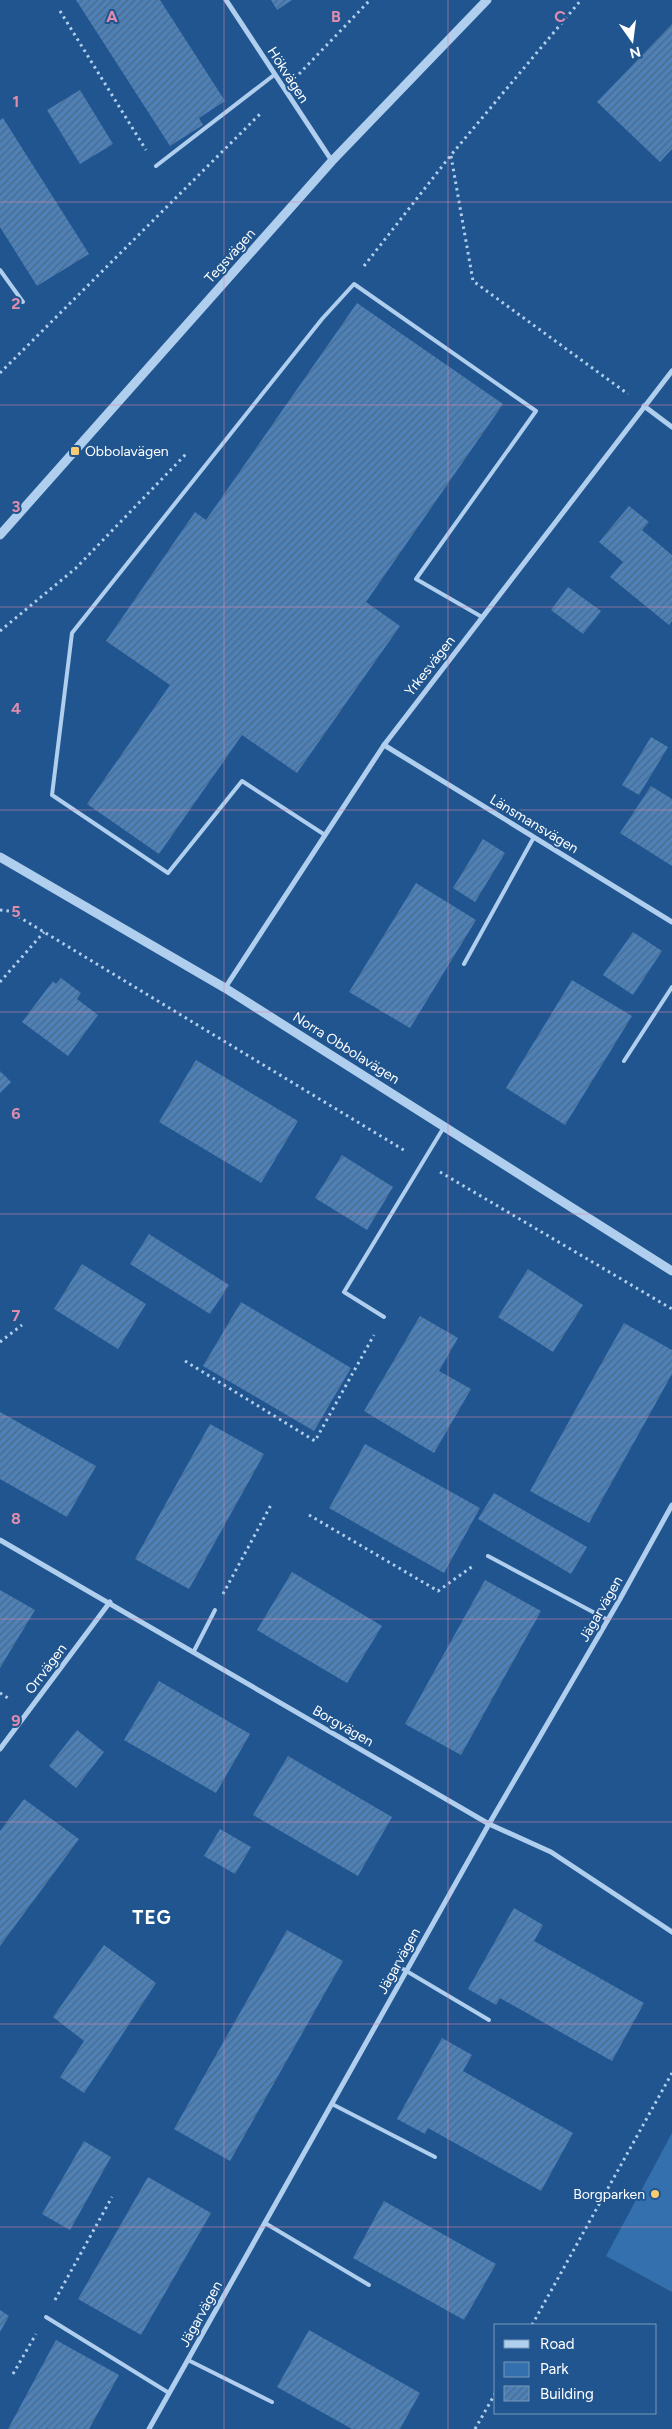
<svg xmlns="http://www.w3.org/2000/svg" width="672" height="2429" font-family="Figtree,sans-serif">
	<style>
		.green { fill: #3470ad }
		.building { fill: url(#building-hatch) }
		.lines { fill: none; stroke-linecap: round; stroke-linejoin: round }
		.path { stroke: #b0ceed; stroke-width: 3; stroke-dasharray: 2.5 4; stroke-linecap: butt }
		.service { stroke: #b0ceed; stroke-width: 4 }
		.minor { stroke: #b0ceed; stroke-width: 5 }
		.tertiary { stroke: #b0ceed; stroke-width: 9 }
		.grid { fill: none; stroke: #e08cad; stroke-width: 1; stroke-opacity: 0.55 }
		.poi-dot { fill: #facc71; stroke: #20558f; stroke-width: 2 }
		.labels { text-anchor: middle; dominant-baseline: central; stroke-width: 4; stroke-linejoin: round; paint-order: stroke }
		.street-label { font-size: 14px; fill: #fff; stroke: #20558f }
		.poi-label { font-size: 14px; fill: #fff; stroke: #20558f; text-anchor: start }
		.district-label { font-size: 19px; font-weight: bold; letter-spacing: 1px; fill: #fff; stroke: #20558f }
		.grid-label { font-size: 16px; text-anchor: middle; font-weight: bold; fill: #e08cad; stroke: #20558f; stroke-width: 4; stroke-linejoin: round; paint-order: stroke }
	</style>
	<defs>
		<pattern id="building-hatch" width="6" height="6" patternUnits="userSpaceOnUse" patternTransform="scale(1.25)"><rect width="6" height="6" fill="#4d81b8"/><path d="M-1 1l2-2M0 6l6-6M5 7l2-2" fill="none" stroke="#4d6987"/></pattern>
	</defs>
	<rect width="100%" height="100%" fill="#20558f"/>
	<!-- green -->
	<path class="green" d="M672 2133V2292L606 2256Z"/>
	<!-- building -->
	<g class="building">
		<path d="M76 0H160L225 101 199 118 203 125 170 146Z"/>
		<path d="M271 0H292L277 10Z"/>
		<path d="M672 24V149L660 162 597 102Z"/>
		<path d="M80 90 113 144 80 164 47 110Z"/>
		<path d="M3 118 89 254 37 286 0 227V120Z"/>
		<path d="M357 303 503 404 366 602 400 626 297 773 242 735 159 854 87 804 170 685 106 641 195 512 206 520Z"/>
		<path d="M629 506 649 522 642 530 672 555V621L669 625 610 577 623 562 599 542Z"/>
		<path d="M568 587 601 611 583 634 551 610Z"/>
		<path d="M651 737 668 747 639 795 622 785Z"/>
		<path d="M651 786 672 799V866L620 833Z"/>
		<path d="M483 839 505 853 475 902 453 888Z"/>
		<path d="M416 883 476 920 410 1028 349 992Z"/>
		<path d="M633 932 662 951 633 995 603 975Z"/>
		<path d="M61 978 81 993 77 999 98 1015 68 1056 22 1022 53 981 56 984Z"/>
		<path d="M572 980 632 1016 565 1125 506 1088Z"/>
		<path d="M196 1060 298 1121 261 1183 159 1122Z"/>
		<path d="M0 1071 11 1082 0 1093Z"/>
		<path d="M342 1155 393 1187 367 1230 315 1198Z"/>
		<path d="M149 1234 229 1285 210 1314 130 1264Z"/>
		<path d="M82 1264 146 1304 118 1349 54 1309Z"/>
		<path d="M528 1269 583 1305 553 1352 498 1317Z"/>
		<path d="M241 1302 351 1368 314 1431 203 1366Z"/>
		<path d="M420 1316 458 1338 439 1371 471 1389 434 1453 364 1411Z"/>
		<path d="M624 1323 672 1350V1374L589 1523 530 1491Z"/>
		<path d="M0 1412 96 1466 67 1517 0 1479Z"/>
		<path d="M210 1424 264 1454 189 1589 135 1559Z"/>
		<path d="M365 1444 480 1508 444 1573 329 1508Z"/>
		<path d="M494 1493 587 1547 571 1574 478 1519Z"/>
		<path d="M292 1572 382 1626 347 1683 257 1630Z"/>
		<path d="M485 1580 541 1611 461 1755 405 1724Z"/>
		<path d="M0 1590 35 1610 0 1668Z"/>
		<path d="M159 1681 250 1734 216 1793 124 1740Z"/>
		<path d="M77 1730 104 1752 76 1788 49 1766Z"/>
		<path d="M288 1756 392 1817 358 1876 253 1815Z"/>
		<path d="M24 1799 79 1839 0 1946V1831Z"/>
		<path d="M220 1829 251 1847 235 1874 204 1856Z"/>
		<path d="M514 1908 543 1925 534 1941 644 2003 612 2061 500 1998 496 2005 468 1989Z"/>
		<path d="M287 1930 343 1961 230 2161 174 2129Z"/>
		<path d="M104 1945 156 1983 84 2093 60 2077 84 2041 53 2017Z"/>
		<path d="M442 2038 472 2055 463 2071 573 2133 541 2191 428 2128 425 2134 397 2119Z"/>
		<path d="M84 2141 111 2157 70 2230 42 2214Z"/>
		<path d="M148 2177 211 2213 141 2335 78 2299Z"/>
		<path d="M384 2201 496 2264 464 2320 353 2258Z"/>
		<path d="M0 2310 9 2316 0 2332Z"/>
		<path d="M309 2330 420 2393 400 2429H352L277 2387Z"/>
		<path d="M56 2340 119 2375 89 2429H8Z"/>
	</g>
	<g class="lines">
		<!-- path -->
		<g class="path">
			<path d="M60 11 146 150"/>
			<path d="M299 74 370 0"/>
			<path d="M451 156 473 281 628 394"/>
			<path d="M364 266 451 155 581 0"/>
			<path d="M0 373 260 114"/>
			<path d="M0 631 76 568 186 454"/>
			<path d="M0 910 9 911 44 932 407 1152"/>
			<path d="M0 982 44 932"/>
			<path d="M440 1172 672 1309"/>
			<path d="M0 1342 22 1325"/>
			<path d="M185 1361 315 1441 374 1335"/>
			<path d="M309 1515 438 1591 473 1566"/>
			<path d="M223 1594 272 1503"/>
			<path d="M0 1693 11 1700"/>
			<path d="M55 2300 112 2197"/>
			<path d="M532 2325 672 2073"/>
			<path d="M13 2374 36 2334"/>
			<path d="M475 2429 496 2392"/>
		</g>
		<!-- service -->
		<g class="service">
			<path d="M156 166 274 75"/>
			<path d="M0 270 23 302"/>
			<path d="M325 835 242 781 168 873 52 795 72 633 322 319 354 284 536 411 416 579 482 617"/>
			<path d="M464 964 534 837"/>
			<path d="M624 1061 672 987"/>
			<path d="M384 1317 344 1292 444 1127"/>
			<path d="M488 1556 608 1620"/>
			<path d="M194 1651 215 1610"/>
			<path d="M403 1969 489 2020"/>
			<path d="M332 2104 435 2157"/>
			<path d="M265 2223 369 2285"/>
			<path d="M46 2317 169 2393"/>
			<path d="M188 2360 272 2402"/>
		</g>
		<!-- minor -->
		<g class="minor">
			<path d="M226 0 332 161"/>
			<path d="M644 406 672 427"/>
			<path d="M384 745 672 922"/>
			<path d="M225 988 384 745 672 371"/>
			<path d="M0 1540 489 1824 551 1852 672 1932"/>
			<path d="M0 1749 110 1602"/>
			<path d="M149 2429 489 1824 620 1599 672 1505"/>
		</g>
		<!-- tertiary -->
		<g class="tertiary">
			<path d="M0 535 332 161 487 0"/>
			<path d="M0 857 225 988 672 1271"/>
		</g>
	</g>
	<!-- grid -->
	<path class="grid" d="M224 0V2429M448 0V2429M0 202H672M0 405H672M0 607H672M0 810H672M0 1012H672M0 1214H672M0 1417H672M0 1619H672M0 1822H672M0 2024H672M0 2227H672"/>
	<!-- markers -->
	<g class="poi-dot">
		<rect x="70" y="446" width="10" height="10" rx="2.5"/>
		<circle cx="655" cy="2194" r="5"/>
	</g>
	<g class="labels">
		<!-- street labels -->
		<g class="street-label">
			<text transform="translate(288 75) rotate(57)">Hökvägen</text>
			<text transform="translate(230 256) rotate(-48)">Tegsvägen</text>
			<text transform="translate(430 666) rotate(-52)">Yrkesvägen</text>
			<text transform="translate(534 824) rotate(31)">Länsmansvägen</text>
			<text transform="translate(346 1048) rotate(32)">Norra Obbolavägen</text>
			<text transform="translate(601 1609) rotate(-60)">Jägarvägen</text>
			<text transform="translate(46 1669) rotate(-53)">Orrvägen</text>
			<text transform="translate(343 1726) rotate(30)">Borgvägen</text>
			<text transform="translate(399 1961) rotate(-61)">Jägarvägen</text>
			<text transform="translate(201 2314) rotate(-61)">Jägarvägen</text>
		</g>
		<!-- poi labels -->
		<g class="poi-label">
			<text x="85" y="451">Obbolavägen</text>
			<text x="645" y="2194" text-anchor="end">Borgparken</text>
		</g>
		<!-- district labels -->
		<g class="district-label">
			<text x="152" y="1917">TEG</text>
		</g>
	</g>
	<g class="grid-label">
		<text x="112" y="22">A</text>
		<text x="336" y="22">B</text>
		<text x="560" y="22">C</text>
		<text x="16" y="107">1</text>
		<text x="16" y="309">2</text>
		<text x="16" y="512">3</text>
		<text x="16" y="714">4</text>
		<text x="16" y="917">5</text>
		<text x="16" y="1119">6</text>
		<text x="16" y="1321">7</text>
		<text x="16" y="1524">8</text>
		<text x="16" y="1726">9</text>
	</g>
	<!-- legend -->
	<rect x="494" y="2324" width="162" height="90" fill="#20558f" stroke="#7999bc"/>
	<rect x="504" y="2340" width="25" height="8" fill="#b0ceed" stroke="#7999bc"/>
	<text x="540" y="2349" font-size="15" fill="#ffffff">Road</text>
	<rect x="504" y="2362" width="25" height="15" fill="#3470ad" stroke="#7999bc"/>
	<text x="540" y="2374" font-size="15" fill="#ffffff">Park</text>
	<rect x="504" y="2386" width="25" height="15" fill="url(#building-hatch)" stroke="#7999bc"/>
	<text x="540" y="2399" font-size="15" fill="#ffffff">Building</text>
	<!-- north arrow -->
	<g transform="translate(632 40) rotate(166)" stroke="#20558f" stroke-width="4" paint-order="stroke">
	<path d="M0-4L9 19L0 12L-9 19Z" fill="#ffffff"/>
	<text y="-8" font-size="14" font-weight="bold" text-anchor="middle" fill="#ffffff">N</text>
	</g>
</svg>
